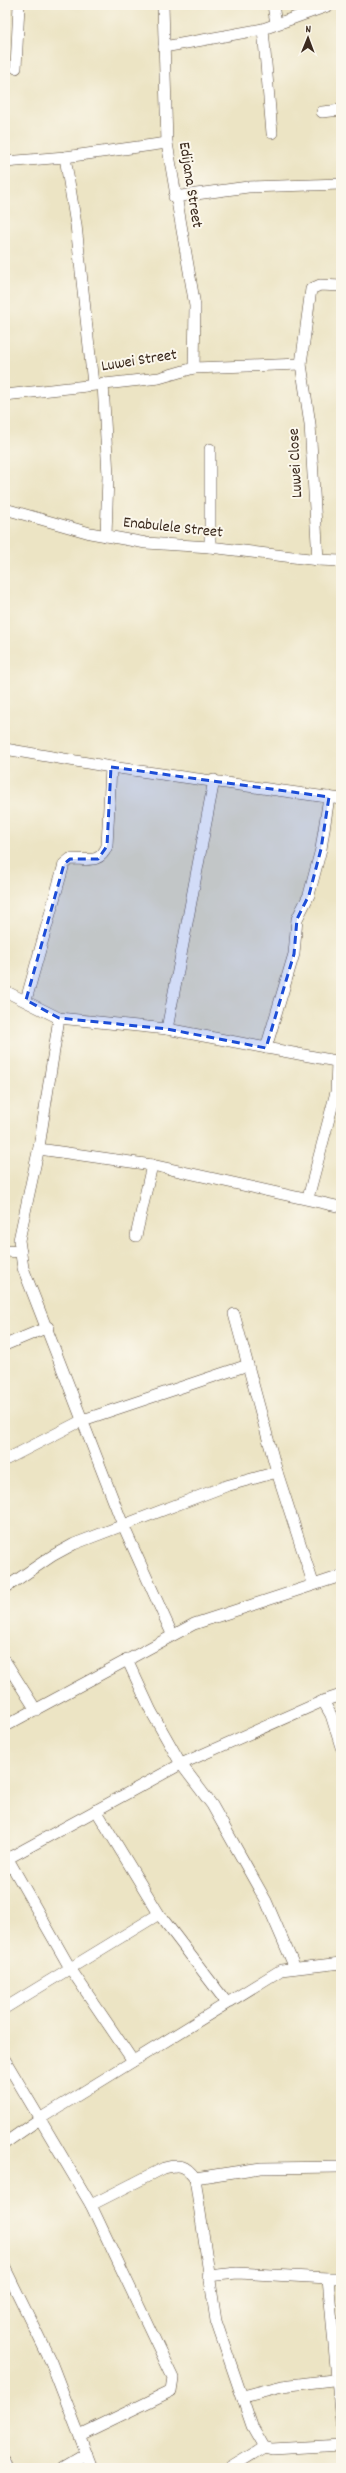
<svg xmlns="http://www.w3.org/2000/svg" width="346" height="2473" font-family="Dekko,sans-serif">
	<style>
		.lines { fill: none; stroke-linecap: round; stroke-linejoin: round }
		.minor-casing { stroke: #564637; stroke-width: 12 }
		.minor { stroke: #fff; stroke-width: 11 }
		.marked { fill: #1d4ed8; fill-opacity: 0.2; stroke: #1d4ed8; stroke-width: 3; stroke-dasharray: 8 5; stroke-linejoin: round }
		.labels { text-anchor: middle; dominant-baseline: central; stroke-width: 4; stroke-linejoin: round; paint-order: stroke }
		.street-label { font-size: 16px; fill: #3b2a1e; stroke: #fbf7ec }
	</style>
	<rect width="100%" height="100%" fill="#fbf7ec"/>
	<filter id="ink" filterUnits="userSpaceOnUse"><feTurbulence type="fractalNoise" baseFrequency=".025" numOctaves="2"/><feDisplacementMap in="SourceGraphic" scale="8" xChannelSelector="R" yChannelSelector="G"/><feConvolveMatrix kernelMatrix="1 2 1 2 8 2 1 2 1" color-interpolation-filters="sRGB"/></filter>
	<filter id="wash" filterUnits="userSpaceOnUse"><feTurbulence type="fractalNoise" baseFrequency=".012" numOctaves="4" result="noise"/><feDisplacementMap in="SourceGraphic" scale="16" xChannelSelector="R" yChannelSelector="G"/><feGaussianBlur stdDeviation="0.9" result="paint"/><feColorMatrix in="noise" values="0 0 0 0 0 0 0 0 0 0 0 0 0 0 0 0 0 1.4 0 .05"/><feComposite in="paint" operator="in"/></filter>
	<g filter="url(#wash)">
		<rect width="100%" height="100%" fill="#ece4c4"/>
	</g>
	<g filter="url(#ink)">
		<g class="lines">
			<defs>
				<g id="minor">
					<path d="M163 5 167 143 195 306 194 368"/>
					<path d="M273 5 276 24"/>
					<path d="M263 29 272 133"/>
					<path d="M164 47 263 29 330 5"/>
					<path d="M16 68 19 5"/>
					<path d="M322 112 341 110"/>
					<path d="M65 157 76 225 93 384"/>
					<path d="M5 162 65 157 167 143"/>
					<path d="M174 197 248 187 341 184"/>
					<path d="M103 383 108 476 106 536"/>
					<path d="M5 395 159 378 194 368 301 364"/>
					<path d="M210 449V547"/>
					<path d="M5 509 90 533 146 543 210 547 318 560 341 561"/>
					<path d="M318 560 310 424 301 364 311 289 320 285 341 286"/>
					<path d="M5 749 111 767 341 799"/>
					<path d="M5 991 59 1018 167 1029 341 1062"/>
					<path d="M26 1000 64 864 70 859C88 859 100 864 107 846L111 767"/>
					<path d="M59 1018 39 1147 19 1240 23 1268 123 1525 172 1634"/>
					<path d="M167 1029 214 780"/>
					<path d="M266 1048 294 954 297 919 309 895 321 849 329 797"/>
					<path d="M39 1149 152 1165 341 1207"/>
					<path d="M308 1198 336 1092 337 1061"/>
					<path d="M136 1236 152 1165"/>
					<path d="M5 1251 21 1252"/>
					<path d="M234 1314 277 1472 313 1583"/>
					<path d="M5 1345 48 1327"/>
					<path d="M5 1460 83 1420 248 1365"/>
					<path d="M5 1588 52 1556 74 1544 226 1486 277 1472"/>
					<path d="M127 1659 151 1711 181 1764 212 1805 266 1901 295 1968"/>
					<path d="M5 1661 36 1710"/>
					<path d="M323 1701 341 1695"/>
					<path d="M5 1726 194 1624 341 1576"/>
					<path d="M96 1810 159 1914 227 2003"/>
					<path d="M8 1859 70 1968 133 2061"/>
					<path d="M5 1860 181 1764 323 1701 331 1715 341 1747"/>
					<path d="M5 2008 159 1914"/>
					<path d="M5 2060 91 2205 173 2378 171 2391 80 2435"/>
					<path d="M5 2143 41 2118 281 1970 341 1963"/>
					<path d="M195 2178 261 2168 341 2167"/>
					<path d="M91 2205 164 2168C179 2164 186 2165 195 2178L216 2321 252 2426 264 2447 272 2449 341 2445"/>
					<path d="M5 2268 51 2362 92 2468"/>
					<path d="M208 2276 237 2273 328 2278"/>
					<path d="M341 2278H328L341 2423"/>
					<path d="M243 2396 282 2386 341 2379"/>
					<path d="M5 2461 8 2468"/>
					<path d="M63 2468 87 2454"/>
					<path d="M230 2468 264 2447"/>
				</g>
			</defs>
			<!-- minor casing -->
			<use href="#minor" class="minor-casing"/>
			<!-- minor -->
			<use href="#minor" class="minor"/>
		</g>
	</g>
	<!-- marked area -->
	<path class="marked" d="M111 767 329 797 321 849 309 895 297 919 294 954 266 1048 167 1029 59 1018 26 1000 64 864 70 859H98L107 846Z"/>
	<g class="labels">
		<!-- street labels -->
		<g class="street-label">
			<text transform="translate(190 185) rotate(81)">Edijana Street</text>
			<text transform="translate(139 361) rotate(-9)">Luwei Street</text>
			<text transform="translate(296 463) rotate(-93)">Luwei Close</text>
			<text transform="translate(173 528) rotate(6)">Enabulele Street</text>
		</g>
	</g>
	<!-- margin -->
	<rect width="346" height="2473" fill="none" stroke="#fbf7ec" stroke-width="20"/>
	<!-- north arrow -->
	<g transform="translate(308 38) rotate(1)" stroke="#fbf7ec" stroke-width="3" paint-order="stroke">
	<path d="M0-3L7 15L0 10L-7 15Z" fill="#3b2a1e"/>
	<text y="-6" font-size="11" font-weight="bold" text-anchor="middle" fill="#3b2a1e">N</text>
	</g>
</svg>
